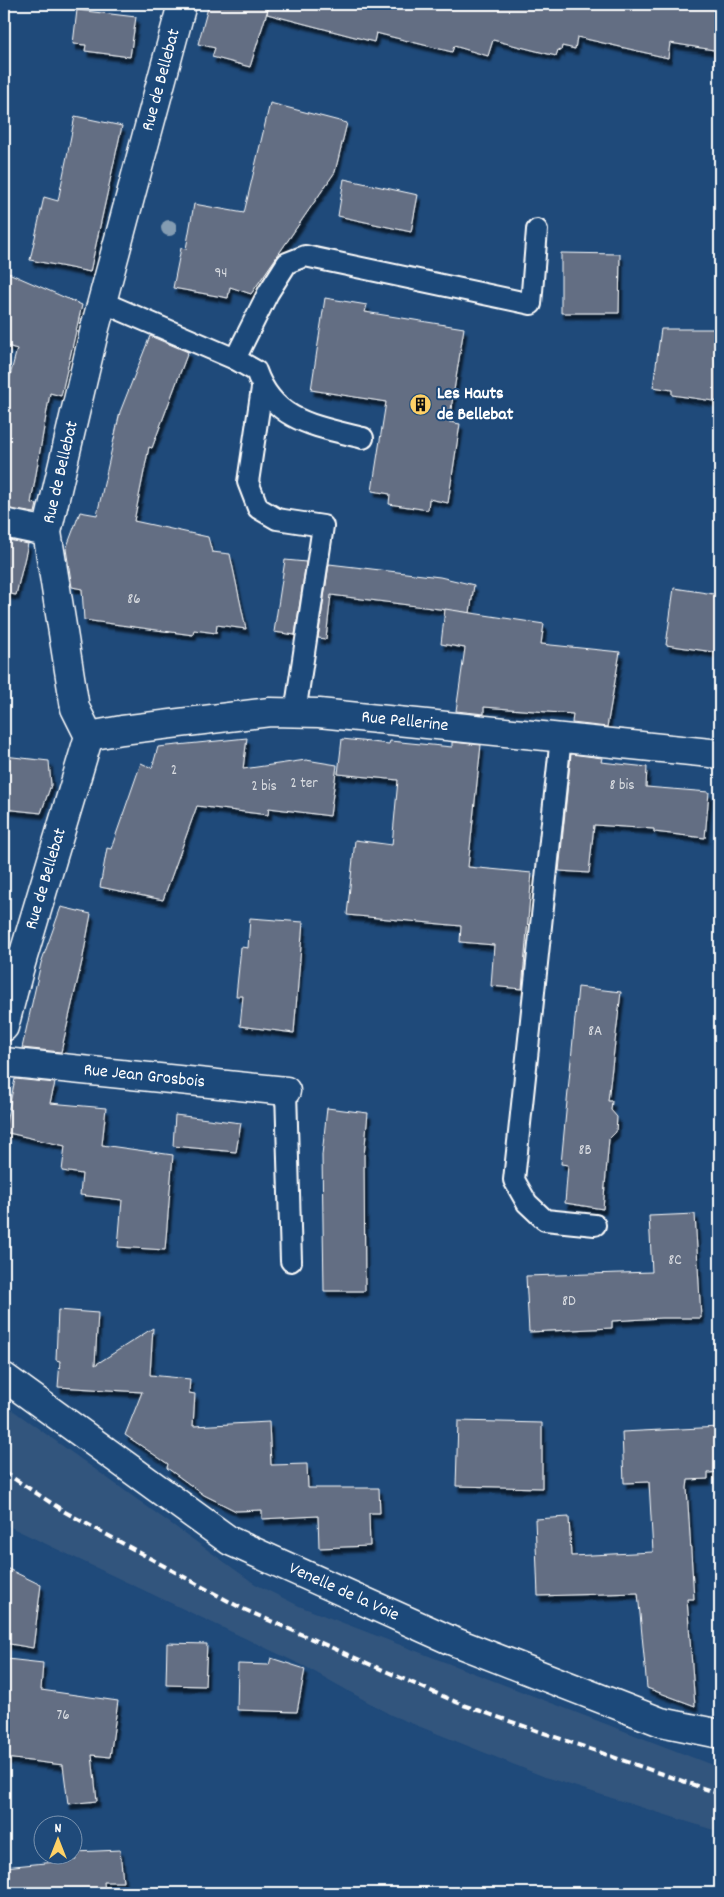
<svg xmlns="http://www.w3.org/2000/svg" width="724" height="1897" font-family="Dekko,sans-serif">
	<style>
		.built { fill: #33557d }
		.building { fill: #636e83; stroke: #fff; filter: url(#shadow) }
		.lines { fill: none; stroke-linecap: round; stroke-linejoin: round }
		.service-casing { stroke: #fff; stroke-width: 24 }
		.minor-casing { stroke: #fff; stroke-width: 31 }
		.service { stroke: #1f4a7a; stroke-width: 20 }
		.minor { stroke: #1f4a7a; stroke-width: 28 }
		.rail { stroke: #fff; stroke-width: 4; stroke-dasharray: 8 4; stroke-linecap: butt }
		.tree { fill: #849cb2 }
		.labels { text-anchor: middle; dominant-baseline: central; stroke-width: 4; stroke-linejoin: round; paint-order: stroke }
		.number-label { font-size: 15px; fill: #d8dbe0 }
		.street-label { font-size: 18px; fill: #fff; stroke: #1f4a7a }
		.poi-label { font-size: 18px; font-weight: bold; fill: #fff; stroke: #1f4a7a; text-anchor: start }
	</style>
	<defs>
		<filter id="shadow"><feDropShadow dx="3" dy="5.5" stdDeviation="1" flood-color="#0009"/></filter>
	</defs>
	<rect width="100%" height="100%" fill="#1f4a7a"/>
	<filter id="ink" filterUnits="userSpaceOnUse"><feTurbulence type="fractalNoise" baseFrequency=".02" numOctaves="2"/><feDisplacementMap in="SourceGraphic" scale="10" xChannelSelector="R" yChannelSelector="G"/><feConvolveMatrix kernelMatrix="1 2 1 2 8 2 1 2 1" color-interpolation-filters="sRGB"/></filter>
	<g filter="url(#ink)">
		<!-- built -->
		<path class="built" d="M4 1404 255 1584 299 1606 720 1768V1832L545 1777 391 1715 306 1667 4 1524Z"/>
		<!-- building -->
		<g class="building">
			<path d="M209 4H720V51L670 43 668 58 577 37 575 49 562 46 561 51 558 50 556 56 493 40 488 56 454 46 452 52 376 33 374 42 267 14 268 9 250 67 212 57 215 48 198 44Z"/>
			<path d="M77 10 136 17 130 57 85 51 86 45 73 44Z"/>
			<path d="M270 103 347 123 335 172 251 294 230 287 228 298 173 288 181 248 186 249 194 204 244 213Z"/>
			<path d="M75 116 122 126 90 272 30 260 44 197 58 201Z"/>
			<path d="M344 179 418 195 411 232 338 216Z"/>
			<path d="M561 253 620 254 619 313H561Z"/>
			<path d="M4 271 82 305 61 396 50 393 31 503 37 504 35 513 4 508V399L17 349 4 345Z"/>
			<path d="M325 298 367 305 365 312 464 328 449 422 460 424 448 503 429 499 428 510 389 504 390 494 372 491 386 402 311 390Z"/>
			<path d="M661 329H720V402L672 395V390L653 387Z"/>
			<path d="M150 336 188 352 152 448 149 447 134 521 208 537 212 552 230 554 246 629 217 625 216 633 194 630 193 635 84 620 82 589 72 587 66 549 80 512 97 515 120 412Z"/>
			<path d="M4 539 28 544 16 595 4 593Z"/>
			<path d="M285 560 306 562 295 635 274 632Z"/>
			<path d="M329 564 440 577 474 585 470 613 331 595 326 639 318 638Z"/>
			<path d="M674 588 720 595V653L666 645Z"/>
			<path d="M445 609 544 624 541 644 620 652 607 727 572 723 573 714 484 707V714L456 711 465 648 441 644Z"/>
			<path d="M247 738 243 769 306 760 337 765 330 816 269 808 268 815 197 806 163 900 100 887 107 848 111 849 141 763 152 768 158 747Z"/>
			<path d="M342 739 389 744 390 741 452 747V742L481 745 468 867 532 873 522 989 491 986 494 945 460 942 461 926 347 915 355 840 392 845 398 780 338 774Z"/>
			<path d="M571 754 602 758 601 762 647 767 646 787 709 792 705 838 654 832V829L594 825 589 873 559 871Z"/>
			<path d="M4 756 49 761 51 785 41 813 4 809Z"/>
			<path d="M61 907 91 914 83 957 61 1052 22 1048 41 963Z"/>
			<path d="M250 918 303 922 294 1033 240 1026 243 996H236L241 947 248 948Z"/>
			<path d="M578 987 621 992 608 1101H612L611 1110 617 1117 616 1132 609 1139 603 1209 565 1203 568 1165 561 1164Z"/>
			<path d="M15 1079 55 1083 50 1103 106 1108 102 1145 173 1155 165 1250 118 1247 122 1200 80 1195 82 1174 62 1171 65 1146 4 1132Z"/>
			<path d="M327 1108 368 1113 364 1156 365 1291H324L322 1155Z"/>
			<path d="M175 1115 241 1123 236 1152 173 1146Z"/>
			<path d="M695 1214 701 1318H661L612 1321V1328L529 1332 526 1276 652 1272 649 1216Z"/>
			<path d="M58 1310 98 1313 95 1365 153 1328 150 1375 190 1379 189 1393 195 1394 193 1426 269 1422 271 1465 307 1464 308 1488H379L380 1513H369L370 1546 319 1548 318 1516 262 1519V1510L236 1511 204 1495 167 1468 168 1464 125 1435 142 1392 58 1387 60 1361 56 1360Z"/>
			<path d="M458 1421 542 1423V1488L456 1486Z"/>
			<path d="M720 1427V1472L708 1473V1479L688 1480 687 1488 694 1599H687L695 1706 647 1688 638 1593 538 1596 535 1519 569 1517 571 1556 653 1552 649 1482 624 1483 622 1432Z"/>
			<path d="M4 1567 41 1585 33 1648 4 1643Z"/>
			<path d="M167 1643 207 1644 205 1686 166 1685Z"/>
			<path d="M271 1658 305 1669 297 1712 237 1710 238 1664 269 1665Z"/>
			<path d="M7 1659 43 1663 41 1690 118 1701 110 1757 92 1755 97 1801 68 1804 63 1765 5 1758 9 1726 4 1725V1683Z"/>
			<path d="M120 1850 123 1882H104L105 1893H4V1867L76 1860 75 1852Z"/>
		</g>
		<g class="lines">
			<defs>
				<g id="service">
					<path d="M102 302 235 359 256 371C274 422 316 426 363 438"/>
					<path d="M235 359 268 293 287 263 305 256 531 304 537 230"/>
					<path d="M262 388 248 482 258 508 277 519 323 526 295 713"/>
					<path d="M561 737 514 1180 527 1203 545 1220 595 1225"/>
					<path d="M286 1091 291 1261"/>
				</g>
				<g id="minor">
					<path d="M4 523 47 532"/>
					<path id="s1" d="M89 736 122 730 270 712 319 713 720 754"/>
					<path id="s2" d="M4 1027 19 970 89 736 75 708 47 532 95 328 182 4"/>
					<path id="s3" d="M4 1062 286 1091"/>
					<path id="s4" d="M4 1377 230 1541 450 1640 661 1722 720 1734"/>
				</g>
			</defs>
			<!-- service casing -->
			<use href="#service" class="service-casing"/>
			<!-- minor casing -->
			<use href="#minor" class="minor-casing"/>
			<!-- service -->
			<use href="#service" class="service"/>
			<!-- minor -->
			<use href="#minor" class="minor"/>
			<!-- rail -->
			<path class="rail" d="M4 1472 65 1512 241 1608 463 1705 720 1794"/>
		</g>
		<!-- trees -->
		<circle class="tree" cx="169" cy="228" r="8"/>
	</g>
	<!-- icons -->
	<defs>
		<symbol id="building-disc" viewBox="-11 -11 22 22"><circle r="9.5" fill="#ffd166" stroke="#1f4a7a"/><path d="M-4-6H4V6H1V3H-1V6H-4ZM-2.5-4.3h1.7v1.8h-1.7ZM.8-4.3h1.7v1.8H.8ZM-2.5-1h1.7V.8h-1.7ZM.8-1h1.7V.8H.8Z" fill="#111"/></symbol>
	</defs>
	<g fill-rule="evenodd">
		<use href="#building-disc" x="408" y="392" width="25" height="25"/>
	</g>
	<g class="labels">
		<!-- number labels -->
		<g class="number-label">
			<text x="221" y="274">94</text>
			<text x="134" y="600">86</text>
			<text x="174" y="771">2</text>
			<text x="304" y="784">2 ter</text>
			<text x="622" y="786">8 bis</text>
			<text x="264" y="787">2 bis</text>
			<text x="595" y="1032">8A</text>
			<text x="585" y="1151">8B</text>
			<text x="675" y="1261">8C</text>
			<text x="569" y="1302">8D</text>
			<text x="63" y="1716">76</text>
		</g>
		<!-- street labels -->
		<g class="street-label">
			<text stroke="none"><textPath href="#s2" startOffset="979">Rue de Bellebat</textPath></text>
			<text stroke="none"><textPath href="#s2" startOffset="574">Rue de Bellebat</textPath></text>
			<text stroke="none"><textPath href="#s1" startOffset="318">Rue Pellerine</textPath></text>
			<text stroke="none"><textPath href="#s2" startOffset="154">Rue de Bellebat</textPath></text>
			<text stroke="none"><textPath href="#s3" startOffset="141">Rue Jean Grosbois</textPath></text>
			<text stroke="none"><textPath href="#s4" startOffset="404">Venelle de la Voie</textPath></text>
		</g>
		<!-- poi labels -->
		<g class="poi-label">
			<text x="437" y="394">Les Hauts<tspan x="437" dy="21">de Bellebat</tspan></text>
		</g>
	</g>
	<!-- margin -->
	<rect width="724" height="1897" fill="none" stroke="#1f4a7a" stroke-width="20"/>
	<rect x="10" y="10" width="704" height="1877" fill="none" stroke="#fff" stroke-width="2" filter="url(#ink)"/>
	<!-- north arrow -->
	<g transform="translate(58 1840)"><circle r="24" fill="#1f4a7a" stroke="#7992af"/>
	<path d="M0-4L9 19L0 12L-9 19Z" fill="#ffd166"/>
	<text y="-8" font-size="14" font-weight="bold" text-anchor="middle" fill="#ffffff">N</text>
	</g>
</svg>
